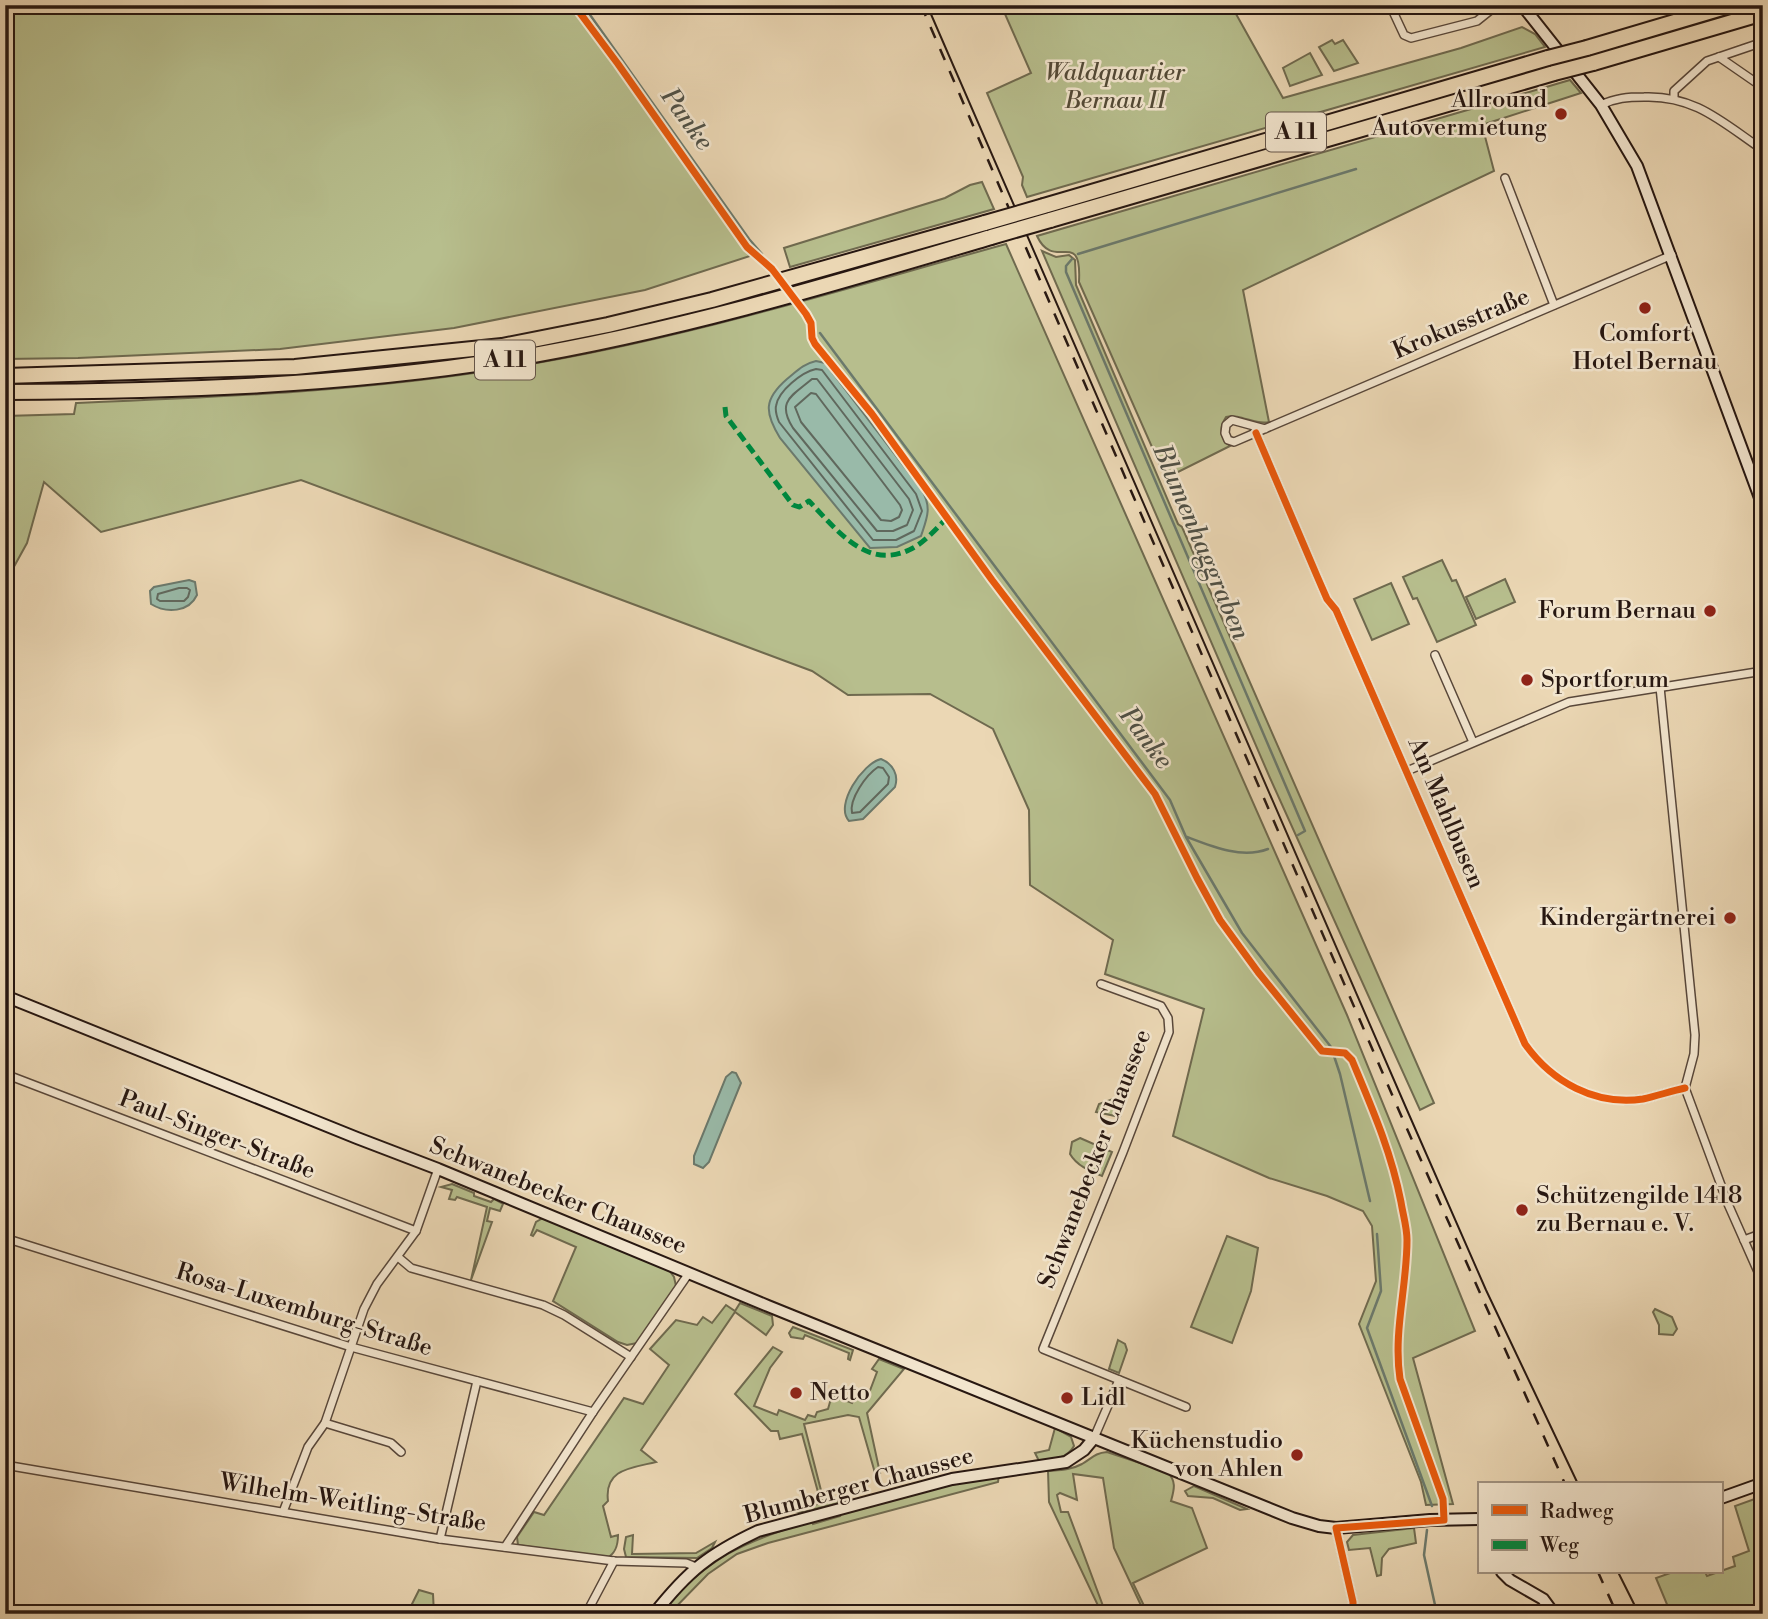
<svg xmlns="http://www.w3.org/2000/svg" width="1768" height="1619" font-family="'Libre Bodoni',serif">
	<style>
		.green { fill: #b7be8d; stroke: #6f6a4f; stroke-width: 2 }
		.water { fill: #99baa9; stroke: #6b796c; stroke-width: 2 }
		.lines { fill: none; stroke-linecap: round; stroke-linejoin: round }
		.shore { stroke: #60685d; stroke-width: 2 }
		.stream { stroke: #6b796c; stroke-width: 2.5 }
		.street-casing { stroke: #58473a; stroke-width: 10 }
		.secondary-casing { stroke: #271711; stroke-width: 14 }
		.highway-casing { stroke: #271711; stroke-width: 18 }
		.street { stroke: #f2e5ce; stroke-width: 7 }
		.secondary { stroke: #f2e5ce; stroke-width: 10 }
		.highway { stroke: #ebd7b4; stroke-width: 14 }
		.tram { stroke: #271711; stroke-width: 2 }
		.rail { stroke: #271711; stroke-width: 2.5; stroke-dasharray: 12 12; stroke-linecap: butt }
		.highway-bridge-casing { stroke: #271711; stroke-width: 18; stroke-linecap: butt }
		.highway-bridge { stroke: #ebd7b4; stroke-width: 14 }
		.quiet { stroke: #00873e; stroke-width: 5; stroke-dasharray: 10 5; stroke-linecap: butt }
		.cycleway-casing { stroke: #f2e5ce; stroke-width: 11 }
		.cycleway { stroke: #e8590c; stroke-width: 7 }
		.poi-dot { fill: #8f2418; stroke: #f2e5ce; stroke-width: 2.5 }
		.labels { text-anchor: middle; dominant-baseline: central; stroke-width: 5; stroke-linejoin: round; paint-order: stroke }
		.shield { fill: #f2e5ce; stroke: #64554a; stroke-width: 2 }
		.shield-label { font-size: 23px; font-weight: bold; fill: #271711 }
		.park-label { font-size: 24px; font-style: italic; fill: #524936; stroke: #f2e5ce }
		.poi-label { font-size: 24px; fill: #271711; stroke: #f2e5ce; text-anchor: end }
		.street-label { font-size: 24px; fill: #271711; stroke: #f2e5ce }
		.water-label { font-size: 26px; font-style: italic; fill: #4f5046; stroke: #f2e5ce }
	</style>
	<rect width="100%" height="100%" fill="#ebd7b4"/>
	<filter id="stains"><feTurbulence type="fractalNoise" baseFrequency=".00286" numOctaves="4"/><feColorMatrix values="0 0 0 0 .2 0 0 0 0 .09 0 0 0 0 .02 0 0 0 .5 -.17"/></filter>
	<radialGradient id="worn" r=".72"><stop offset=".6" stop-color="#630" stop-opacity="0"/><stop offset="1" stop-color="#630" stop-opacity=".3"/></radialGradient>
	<!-- green -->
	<g class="green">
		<path d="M5 5H570L665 134 750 256 645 290 454 328 280 349 78 358 5 359Z"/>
		<path d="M1001 5H1231L1283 98 1461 48 1522 27 1535 34 1545 47 1027 197 1022 185 1023 177 987 93 1031 73Z"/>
		<path d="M1332 40 1335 44 1343 40 1358 63 1334 71 1319 47Z"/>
		<path d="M1310 53 1322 75 1290 86 1283 68Z"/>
		<path d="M1570 80 1581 93 1482 125 1494 171 1243 290 1269 422C1255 426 1241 413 1226 417 1219 428 1220 438 1230 446L1168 477 1163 472 1079 282C1082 226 1054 273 1037 236Z"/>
		<path d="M982 182 994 209 790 267 784 248 945 198 970 185Z"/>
		<path d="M1006 244 1347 1015 1475 1331 1413 1358 1453 1504 1426 1505 1421 1482 1359 1324 1376 1281 1372 1226 1363 1211 1327 1196 1269 1178 1173 1136 1204 1009 1105 974 1113 940 1030 885 1029 810 993 729 930 694 848 695 812 671 301 480 101 532 44 482 27 543 5 583V416L74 414 76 403C222 397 369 391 513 367 681 340 843 289 1006 244Z"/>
		<path d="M1042 251 1056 257 1069 255 1075 260 1076 285 1178 524 1182 527 1434 1103 1420 1110 1270 778Z"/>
		<path d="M1442 560 1452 581 1456 580 1476 625 1437 642 1417 598 1413 599 1403 577Z"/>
		<path d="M1505 579 1515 602 1476 619 1466 597Z"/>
		<path d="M1391 583 1409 624 1372 640 1354 599Z"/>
		<path d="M1113 1099 1124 1103 1120 1117 1096 1112 1099 1104Z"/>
		<path d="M1080 1138 1112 1152 1102 1176C1090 1171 1077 1166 1070 1154L1072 1142Z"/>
		<path d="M452 1184 474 1193V1196L491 1202 494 1199 503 1204 500 1211 490 1208 487 1221 492 1222 471 1280 487 1207 457 1197 455 1200 449 1199 452 1190 441 1187Z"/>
		<path d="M543 1218 669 1270 674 1277 676 1286 637 1343 627 1345 618 1342 553 1301 576 1247 537 1230 533 1236 531 1235 536 1222Z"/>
		<path d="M1227 1236 1258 1248 1251 1291 1232 1343 1191 1327Z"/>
		<path d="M740 1303 772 1316 773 1325 766 1335 735 1312 641 1450 656 1462C631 1468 604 1469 608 1501L603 1506 611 1537 618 1535C618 1545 616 1553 607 1558L518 1545 517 1537 534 1512 544 1515 624 1398 643 1404 669 1365 650 1349 676 1320 697 1325 703 1317 712 1323 726 1305 735 1311Z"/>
		<path d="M1655 1309 1672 1317 1677 1329 1673 1335 1659 1334V1325L1653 1312Z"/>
		<path d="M793 1327 853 1350 850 1360 848 1359 849 1353 805 1335 803 1339 791 1337 789 1333Z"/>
		<path d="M1118 1340 1125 1344 1127 1350 1119 1373 1109 1369Z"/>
		<path d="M773 1347 782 1352 770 1368 754 1406 777 1415 779 1410 805 1420 808 1415 815 1417 817 1412 828 1409 832 1395 852 1403 855 1398 866 1401 877 1372 872 1369 879 1359 904 1369 867 1413 880 1473H875L859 1417 848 1415 804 1424 824 1502 837 1500 839 1503 803 1512H789L821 1503 802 1434 780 1439 778 1431H771L735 1394Z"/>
		<path d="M1055 1428 1071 1437 1074 1446C1067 1459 1052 1460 1039 1461L1035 1453 1049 1450Z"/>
		<path d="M1107 1452 1167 1472C1177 1481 1174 1490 1171 1501L1192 1508 1207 1548 1133 1583 1148 1614H1145L1114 1548 1103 1478 1073 1474 1077 1500 1060 1493 1057 1495 1061 1512H1068L1106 1614H1102L1049 1502 1048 1471C1060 1470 1071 1470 1082 1464 1092 1458 1095 1453 1107 1452Z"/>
		<path d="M999 1475 998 1482 768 1543 737 1554 708 1574 669 1614H660C706 1558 744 1541 812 1521L813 1524 840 1516 839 1513 941 1487Z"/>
		<path d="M1194 1486 1247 1509 1240 1510 1213 1498 1188 1496 1185 1491Z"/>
		<path d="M1763 1496V1614H1671L1656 1578 1673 1572H1705L1707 1576 1735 1566 1733 1557 1749 1551 1735 1506Z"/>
		<path d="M1414 1528 1416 1543 1389 1549 1382 1558 1381 1575 1377 1576 1370 1548 1349 1550 1347 1542 1353 1535Z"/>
		<path d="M633 1535 632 1554 696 1553 715 1542 712 1548 697 1558 626 1557 624 1549 626 1537Z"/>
		<path d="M419 1590 433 1594 434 1614H407Z"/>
	</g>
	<!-- water -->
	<g class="water">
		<path d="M816 361 825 363 922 490C932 508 927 518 921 536L897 547 870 548 780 438C764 412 764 399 787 379 797 371 803 364 816 361Z"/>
		<path d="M189 580 195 582 197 595C189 612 167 614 151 604L150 591 154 587Z"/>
		<path d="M881 759C893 764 899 775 895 787L863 819 849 821C834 805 863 763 881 759Z"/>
		<path d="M732 1072 736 1073 741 1083 709 1162 703 1168 694 1164V1156L726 1077Z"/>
	</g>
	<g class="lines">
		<!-- shore -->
		<g class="shore">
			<path d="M816 369 822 370 916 494 922 511 914 531 896 540H873L779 422C777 417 775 411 776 406 778 391 802 372 816 369Z"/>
			<path d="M812 379H817L909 499 913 510 907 525 893 531H877L793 428C776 401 792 396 812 379Z"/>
			<path d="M811 393 816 394 900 505 902 510 899 517 891 521 881 520 801 422 795 407Z"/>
			<path d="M179 588H187L190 590 188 597 184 601H160L157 599 158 594Z"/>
			<path d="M878 767 883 768 889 777 888 784 860 812 852 813C849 799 866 775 878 767Z"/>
		</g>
		<!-- stream -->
		<g class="stream">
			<path d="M583 5 749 239 762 254"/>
			<path d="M1078 254 1356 169"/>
			<path d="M1072 259 1066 266V272L1305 831 1298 835"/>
			<path d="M820 333 1170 800 1186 837 1242 933 1331 1047 1340 1074 1370 1201"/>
			<path d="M1187 837C1213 847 1242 859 1268 849"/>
			<path d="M1377 1234 1381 1291 1367 1328 1432 1506"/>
			<path d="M1427 1530 1424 1555 1437 1614"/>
		</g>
		<defs>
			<g id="street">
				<path d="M1390 5 1404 35 1411 38 1477 21 1497 5"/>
				<path d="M1719 57 1761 86 1763 90"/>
				<path d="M1674 98V91L1707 61 1763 42"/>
				<path d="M1601 105C1615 98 1628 97 1644 97 1695 95 1723 123 1763 150"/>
				<path d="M1505 178 1554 305"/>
				<path d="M1265 429 1232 420 1226 425 1225 433 1228 440 1234 442 1672 255"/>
				<path d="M1256 433 1317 576 1327 599 1336 610 1525 1044C1552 1082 1595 1106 1643 1099 1657 1096 1671 1091 1685 1088"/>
				<path d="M1435 655 1473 742"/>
				<path d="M1660 687 1695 1035 1694 1054 1685 1088 1728 1204 1763 1283"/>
				<path d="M1407 771 1569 702 1763 671"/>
				<path d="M1101 984 1161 1006 1168 1018 1169 1032 1123 1152 1043 1349 1186 1407"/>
				<path d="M5 1074 416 1231"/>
				<path d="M5 1238 351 1347 593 1412"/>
				<path d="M1744 1240 1763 1233"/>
				<path d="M398 1257 411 1268 543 1305 564 1315 631 1357"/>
				<path d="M325 1423 391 1443 401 1452"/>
				<path d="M1094 1438 1119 1380"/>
				<path d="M5 1465 440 1539 614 1561 686 1563 696 1567"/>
				<path d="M283 1512 308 1447 325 1423 364 1309 377 1284 416 1231 438 1169"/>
				<path d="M1336 1528 1353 1602V1614"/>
				<path d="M440 1539 477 1381"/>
				<path d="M505 1547 593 1412 689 1273"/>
				<path d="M5 1612 14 1614"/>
				<path d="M586 1614 614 1561"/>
			</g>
			<g id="secondary">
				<path d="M1522 5 1601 105 1637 166 1763 506"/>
				<path d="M5 996 357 1138 438 1169 768 1306 1292 1518 1319 1526 1336 1528 1430 1520 1479 1519"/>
				<path d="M1721 1498 1763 1483"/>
				<path d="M1502 1572 1510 1580 1543 1599 1554 1614"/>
				<path d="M654 1614C688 1571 709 1554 758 1531L952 1479 1066 1462 1084 1450 1094 1438"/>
			</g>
			<g id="highway">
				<path d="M1587 48 1732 5"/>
				<path d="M1593 63 1763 13"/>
				<path d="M1044 206 1548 58"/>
				<path d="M1050 220 1554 73"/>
				<path d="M5 376 295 367 502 346 608 325 712 300 985 223"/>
				<path d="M5 392C174 391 344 386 510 359 674 332 833 284 991 237"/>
			</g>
		</defs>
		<!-- street casing -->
		<use href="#street" class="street-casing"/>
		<!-- secondary casing -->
		<use href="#secondary" class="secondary-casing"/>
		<!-- highway casing -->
		<use href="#highway" class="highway-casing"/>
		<!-- street -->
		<use href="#street" class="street"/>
		<!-- secondary -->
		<use href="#secondary" class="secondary"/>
		<!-- highway -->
		<use href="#highway" class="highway"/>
		<!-- tram -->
		<g class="tram">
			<path d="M927 5 1407 1110 1486 1290 1578 1484"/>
			<path d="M1618 1572 1639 1614"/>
		</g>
		<!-- rail -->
		<g class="rail">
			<path d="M921 5 1400 1113 1565 1484"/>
			<path d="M1598 1572 1617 1614"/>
		</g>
		<defs>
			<g id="highway-bridge">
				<path d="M1548 58 1587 48"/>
				<path d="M1554 73 1593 63"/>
				<path d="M985 223 1044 206"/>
				<path d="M991 237 1050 220"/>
			</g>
		</defs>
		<!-- highway-bridge casing -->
		<use href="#highway-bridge" class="highway-bridge-casing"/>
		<!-- highway-bridge -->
		<use href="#highway-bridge" class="highway-bridge"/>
		<!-- quiet -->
		<path class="quiet" d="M725 407 726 416 793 505 799 507 809 501C836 529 866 570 909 550 923 544 936 529 947 518"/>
		<defs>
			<g id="cycleway">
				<path d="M574 5 618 64 747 247 772 269 806 314 811 323 812 338 815 344 872 414 992 580 1155 794 1197 878 1220 920 1258 972 1322 1051 1345 1053 1352 1060C1372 1108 1391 1151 1401 1202 1403 1215 1407 1227 1407 1240 1407 1287 1393 1332 1400 1379L1443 1499 1444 1520 1336 1528 1353 1602V1614"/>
				<path d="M1256 433 1317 576 1327 599 1336 610 1525 1044C1552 1082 1595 1106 1643 1099 1657 1096 1671 1091 1685 1088"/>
			</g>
		</defs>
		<!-- cycleway casing -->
		<use href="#cycleway" class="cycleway-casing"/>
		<!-- cycleway -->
		<use href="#cycleway" class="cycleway"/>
	</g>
	<!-- markers -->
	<g class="poi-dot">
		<circle cx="1561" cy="114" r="7"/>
		<circle cx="1645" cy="308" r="7"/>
		<circle cx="1710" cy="611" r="7"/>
		<circle cx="1527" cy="680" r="7"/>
		<circle cx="1730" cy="918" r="7"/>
		<circle cx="1522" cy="1210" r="7"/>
		<circle cx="796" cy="1393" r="7"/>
		<circle cx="1067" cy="1398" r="7"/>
		<circle cx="1297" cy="1455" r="7"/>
	</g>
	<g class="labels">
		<!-- shield labels -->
		<g class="shield">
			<rect x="1266" y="112.5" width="60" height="39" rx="5"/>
			<rect x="475" y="340.5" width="60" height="39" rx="5"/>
		</g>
		<g class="shield-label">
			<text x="1296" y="132">A 11</text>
			<text x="505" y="360">A 11</text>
		</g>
		<!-- park labels -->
		<g class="park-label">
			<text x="1115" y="73">Waldquartier<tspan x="1115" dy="28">Bernau II</tspan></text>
		</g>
		<!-- poi labels -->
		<g class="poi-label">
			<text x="1547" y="100">Allround<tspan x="1547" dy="28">Autovermietung</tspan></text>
			<text x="1645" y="334" text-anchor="middle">Comfort<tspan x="1645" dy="28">Hotel Bernau</tspan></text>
			<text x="1696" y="611">Forum Bernau</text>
			<text x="1541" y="680" text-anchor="start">Sportforum</text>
			<text x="1716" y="918">Kindergärtnerei</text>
			<text x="1536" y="1196" text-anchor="start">Schützengilde 1418<tspan x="1536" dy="28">zu Bernau e. V.</tspan></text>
			<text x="810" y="1393" text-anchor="start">Netto</text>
			<text x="1081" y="1398" text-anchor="start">Lidl</text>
			<text x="1283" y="1441">Küchenstudio<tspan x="1283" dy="28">von Ahlen</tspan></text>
		</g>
		<!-- street labels -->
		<g class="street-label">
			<text transform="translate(1461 324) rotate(-23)">Krokusstraße</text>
			<text transform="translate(1446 813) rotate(67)">Am Mahlbusen</text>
			<text transform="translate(217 1135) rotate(21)">Paul-Singer-Straße</text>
			<text transform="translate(1095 1159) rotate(-69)">Schwanebecker Chaussee</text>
			<text transform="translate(558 1196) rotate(22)">Schwanebecker Chaussee</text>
			<text transform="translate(304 1310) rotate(17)">Rosa-Luxemburg-Straße</text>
			<text transform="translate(859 1486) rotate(-15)">Blumberger Chaussee</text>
			<text transform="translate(353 1503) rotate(9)">Wilhelm-Weitling-Straße</text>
		</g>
		<!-- water labels -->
		<g class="water-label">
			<text transform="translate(687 119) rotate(54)">Panke</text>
			<text transform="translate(1201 542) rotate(67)">Blumenhaggraben</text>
			<text transform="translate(1146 738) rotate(53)">Panke</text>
		</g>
	</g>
	<!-- margin -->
	<rect width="1768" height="1619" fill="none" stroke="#ebd7b4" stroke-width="28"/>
	<rect x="7" y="7" width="1754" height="1605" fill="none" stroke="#271711" stroke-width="3.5"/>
	<rect x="14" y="14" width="1740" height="1591" fill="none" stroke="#271711" stroke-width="2"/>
	<!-- legend -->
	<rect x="1478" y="1482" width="245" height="91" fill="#f2e5ce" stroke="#a19382" stroke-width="2"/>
	<rect x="1492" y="1505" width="35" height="10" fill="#e8590c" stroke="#a19382" stroke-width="2"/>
	<text x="1540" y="1518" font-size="21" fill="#271711">Radweg</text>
	<rect x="1492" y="1540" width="35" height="10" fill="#00873e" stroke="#a19382" stroke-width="2"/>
	<text x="1540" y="1552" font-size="21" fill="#271711">Weg</text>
	<rect width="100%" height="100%" filter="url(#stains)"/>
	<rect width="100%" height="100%" fill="url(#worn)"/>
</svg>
